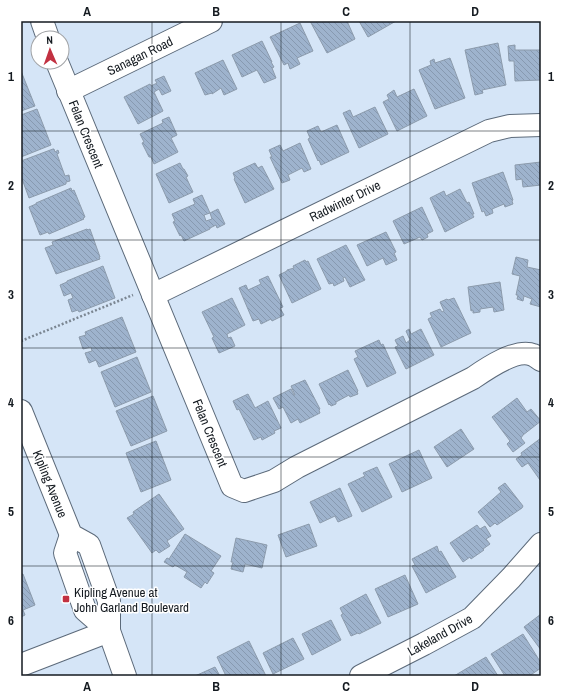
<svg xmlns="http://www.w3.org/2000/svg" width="562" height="697" font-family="'Archivo Narrow',sans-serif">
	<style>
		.building { fill: url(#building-back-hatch); stroke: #8c9bac }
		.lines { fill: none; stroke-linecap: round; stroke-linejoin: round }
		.minor-casing { stroke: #5c6a7a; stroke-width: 24 }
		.major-casing { stroke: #5c6a7a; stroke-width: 24 }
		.path { stroke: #7b8692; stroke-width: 2.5; stroke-dasharray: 2 2; stroke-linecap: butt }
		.minor { stroke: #fff; stroke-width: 22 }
		.major { stroke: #fff; stroke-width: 22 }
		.grid { fill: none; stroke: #141a20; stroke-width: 1; stroke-opacity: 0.55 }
		.poi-dot { fill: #c23141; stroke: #fff; stroke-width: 1.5 }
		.labels { text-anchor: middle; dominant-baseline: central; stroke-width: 3; stroke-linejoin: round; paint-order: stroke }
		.street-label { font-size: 13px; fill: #141a20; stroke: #fff }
		.poi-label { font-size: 13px; fill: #141a20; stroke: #fff; text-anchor: start }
		.neatline { fill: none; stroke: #141a20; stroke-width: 1.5 }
		.grid-label { font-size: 13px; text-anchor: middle; font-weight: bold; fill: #141a20 }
	</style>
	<defs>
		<pattern id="building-back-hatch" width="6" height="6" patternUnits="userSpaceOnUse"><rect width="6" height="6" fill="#9eb3cd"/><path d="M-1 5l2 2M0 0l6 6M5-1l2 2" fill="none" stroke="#8799b0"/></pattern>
	</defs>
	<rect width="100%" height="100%" fill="#d5e5f7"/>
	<!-- building -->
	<g class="building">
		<path d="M310 21H347L355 39 327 53Z"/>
		<path d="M359 21H396L368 37Z"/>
		<path d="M300 23 313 51 297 58 300 64 290 69 288 63 284 65 270 37Z"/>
		<path d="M262 41 272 62H271L274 67 272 68 276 78 264 83 257 70 242 77 232 55Z"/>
		<path d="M498 43 506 85 482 90 483 93 475 95 465 50Z"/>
		<path d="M515 45V50H541V80L515 81 514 61H509L508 46Z"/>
		<path d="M450 58 465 98 435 109 419 70 431 65 430 61 434 59 435 63Z"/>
		<path d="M223 60 237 89 224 95 221 88 212 94V93L205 95 195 73Z"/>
		<path d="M21 71 35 106 21 111Z"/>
		<path d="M164 76 171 91 162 95 159 89 154 92 163 111 138 124 124 97 150 84 151 86 157 83 155 80Z"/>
		<path d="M414 89 427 116 397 131 383 102 389 99 387 95 394 90 397 97Z"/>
		<path d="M375 107 388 134 359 148 343 113 350 110 353 117Z"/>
		<path d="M37 109 51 145 21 157V115Z"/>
		<path d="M169 117 177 135 171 138 178 152 154 164 151 157H149L142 143 144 142 140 134 163 123 162 120Z"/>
		<path d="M337 125 349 152 321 165 319 160 318 161 308 139 310 138 307 131 318 126 321 132Z"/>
		<path d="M300 143 311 169 304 172 302 168 288 175 290 180 282 183 270 157H272L269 150 280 145 283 151Z"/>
		<path d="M53 149H54L55 152 58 150 59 153 57 154 65 176 69 175 70 181 66 182V184L29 198 21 176V161Z"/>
		<path d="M541 162V185L523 187 522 179 516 180 515 165Z"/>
		<path d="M180 163 183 169H184L188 176 186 177 193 192 169 203 156 174Z"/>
		<path d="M255 163 258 168 262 166 274 189 245 203 234 179 235 178 233 173Z"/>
		<path d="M503 172 513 200 512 201 513 204 505 207 504 204 492 209 493 213 486 216 484 211 482 212 472 183Z"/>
		<path d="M71 188 72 191 74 190 85 217 83 218 84 219 49 234 48 232 40 235 29 207 36 204V203Z"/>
		<path d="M460 189 467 203 469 202 474 214H472L474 217 445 232 430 198 444 191 446 196Z"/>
		<path d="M202 195 210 213 204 215 206 221 212 219 210 213 218 209 225 224 217 228 216 225 210 228V229L184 241 181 235 180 236 173 222 175 221 172 214 195 204 193 199Z"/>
		<path d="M422 207 433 231 427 234 428 237 422 240 420 237 404 244 393 221Z"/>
		<path d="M87 229 88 230 90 229 100 257H99L100 259 56 274 45 248 53 245 52 242Z"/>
		<path d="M386 232 396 252 394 253 397 260 386 265 383 258 367 266 357 245Z"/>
		<path d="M346 245 365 280 350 287 345 277 343 278 344 281 334 286 333 283 329 284 317 259Z"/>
		<path d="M516 257 528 260 527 267 541 270V307L530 304 532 299 524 296 523 301 517 299 518 295H516L520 276 512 274Z"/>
		<path d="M305 260 306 262 308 261 321 289 292 303 279 275 287 271V270L294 268 293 266Z"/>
		<path d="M103 266 115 298 79 312 78 310 72 312 68 300 73 298 71 293 64 296 60 285 67 282V281Z"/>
		<path d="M268 276 283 307 280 308 284 315 272 321 271 319 261 324 259 319 253 321 239 288 246 285 248 290 261 284 259 280Z"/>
		<path d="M500 282 504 310 494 312 493 307 480 309V312L473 313V310L471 311 468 287Z"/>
		<path d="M232 298 245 325 227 334 228 338 231 337 235 346 219 353 212 338 214 337 202 312Z"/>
		<path d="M454 298 471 333 441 347 428 319 432 317 430 313 440 309 442 312 444 311 440 302 447 299 448 300Z"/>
		<path d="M122 317 136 352 99 367 96 360 89 363 85 353 92 351 91 347 83 349 79 337 86 335 85 332Z"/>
		<path d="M409 329 411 334 421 329 434 355 406 369 395 347 398 346 395 340 403 336 406 343 410 340 406 331Z"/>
		<path d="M379 340 381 345 383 344 396 373 367 387 354 359 358 357 355 351Z"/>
		<path d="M137 357 151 392 115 407 101 372Z"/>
		<path d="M348 370 358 391 357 392 358 394 350 397 349 395 336 402V404L331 406 330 404 329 405 319 384Z"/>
		<path d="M305 380 320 409 319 410 320 413 300 423 298 419 291 423 283 407 279 409 273 398 291 389 294 395H295L291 386Z"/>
		<path d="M248 394 255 408 268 401 281 428 274 431 275 433 262 440 261 437 254 440 239 409 237 410 233 401Z"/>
		<path d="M153 396 167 431 131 446 116 411Z"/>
		<path d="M517 398 527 412 531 409 541 421 523 435 521 438 525 443 513 452 507 444 510 441 492 417Z"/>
		<path d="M461 429 474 449 447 467 434 447Z"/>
		<path d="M541 438V479L540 480 528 463 522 467 516 459 522 455 521 453Z"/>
		<path d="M156 441 171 480 141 492 126 453Z"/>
		<path d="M419 450 432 478 402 492 389 464Z"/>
		<path d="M377 467 392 497 362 512 348 484 365 476 363 473Z"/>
		<path d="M505 483 523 506 522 508 497 525 495 523 490 527 478 512 501 492 498 488Z"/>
		<path d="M340 488 352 516 338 522 335 516 320 523 310 502Z"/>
		<path d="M159 494 184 529 167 541 170 546 159 553 156 550 152 553 127 518 134 514 133 512Z"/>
		<path d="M309 524 317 546 286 557 278 535Z"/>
		<path d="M477 525 480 529 485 526 491 536 486 539 490 544 483 549 484 550 471 559 470 557 463 562 450 543Z"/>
		<path d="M185 534 221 556 211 571 214 573 207 584 205 582 201 588 184 577 187 572 175 565 173 567 164 562 167 558 169 559Z"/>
		<path d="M236 538 267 545 262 568 245 564 243 572 231 569 233 562H231Z"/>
		<path d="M437 546 439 552 441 551 456 577 426 593 412 566 415 565 412 559Z"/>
		<path d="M21 574H23L35 605 23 610 25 615 21 617Z"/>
		<path d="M405 575 418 604 388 617 375 589Z"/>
		<path d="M366 594 381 623 359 634 358 633 351 636 341 615 343 614 340 608Z"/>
		<path d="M541 614V650L524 627Z"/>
		<path d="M331 620 341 640 312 655 302 634Z"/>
		<path d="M523 634 541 663V668L529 676H505L491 654Z"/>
		<path d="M293 638 304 659 273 674 263 653Z"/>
		<path d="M249 641 266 676H226L217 657Z"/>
		<path d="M486 657 498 676H454Z"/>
		<path d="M215 667 220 676H195Z"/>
	</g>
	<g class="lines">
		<defs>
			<g id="minor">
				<path d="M42 21 48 38"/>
				<path d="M57 62 232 486 244 491 274 481 297 467 473 378C486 369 517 348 533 355 536 356 539 359 541 360"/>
				<path d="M68 91 211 21"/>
				<path d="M153 295 489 131 510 126 541 125"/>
				<path d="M21 665 109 631"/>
				<path d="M361 676 424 644 472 618 511 578 541 544"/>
			</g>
			<g id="major">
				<path d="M21 411 71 535 89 545 109 601V631L125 676"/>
				<path d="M71 535 65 553 85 610 109 631"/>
			</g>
		</defs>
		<!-- minor casing -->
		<use href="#minor" class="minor-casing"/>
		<!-- major casing -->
		<use href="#major" class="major-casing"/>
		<!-- path -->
		<path class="path" d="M21 341 133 295"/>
		<!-- minor -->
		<use href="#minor" class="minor"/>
		<!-- major -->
		<use href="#major" class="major"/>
	</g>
	<!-- grid -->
	<path class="grid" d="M152 21V676M281 21V676M410 21V676M21 131H541M21 240H541M21 348H541M21 457H541M21 566H541"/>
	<!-- markers -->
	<rect class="poi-dot" x="62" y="595" width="8" height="8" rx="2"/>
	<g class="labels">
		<!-- street labels -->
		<g class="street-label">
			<text transform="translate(140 56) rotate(-26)">Sanagan Road</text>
			<text transform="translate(86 134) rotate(68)">Felan Crescent</text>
			<text transform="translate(345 201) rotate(-26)">Radwinter Drive</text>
			<text transform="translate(210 433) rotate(68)">Felan Crescent</text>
			<text transform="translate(50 484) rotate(68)">Kipling Avenue</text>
			<text transform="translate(440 635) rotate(-29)">Lakeland Drive</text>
		</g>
		<!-- poi labels -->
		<g class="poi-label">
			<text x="74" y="592">Kipling Avenue at<tspan x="74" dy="15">John Garland Boulevard</tspan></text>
		</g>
	</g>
	<!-- border -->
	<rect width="562" height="697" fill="none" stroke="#ffffff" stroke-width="44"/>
	<!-- north arrow -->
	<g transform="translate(50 50) rotate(358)"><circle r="19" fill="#ffffff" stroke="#a1a3a6"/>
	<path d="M0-3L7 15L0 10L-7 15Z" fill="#c23141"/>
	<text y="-6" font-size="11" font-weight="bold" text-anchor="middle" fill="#141a20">N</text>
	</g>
	<rect x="22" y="22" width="518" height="653" class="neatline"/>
	<g class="grid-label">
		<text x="87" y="16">A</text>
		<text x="216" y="16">B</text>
		<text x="346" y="16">C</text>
		<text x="475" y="16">D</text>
		<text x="11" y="81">1</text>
		<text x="551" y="81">1</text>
		<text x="11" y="190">2</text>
		<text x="551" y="190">2</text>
		<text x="11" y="299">3</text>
		<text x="551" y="299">3</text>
		<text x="11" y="407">4</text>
		<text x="551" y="407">4</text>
		<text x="11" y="516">5</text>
		<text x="551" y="516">5</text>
		<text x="11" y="625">6</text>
		<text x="551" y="625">6</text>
		<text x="87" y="691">A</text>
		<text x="216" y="691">B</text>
		<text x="346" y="691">C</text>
		<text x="475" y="691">D</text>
	</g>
</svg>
